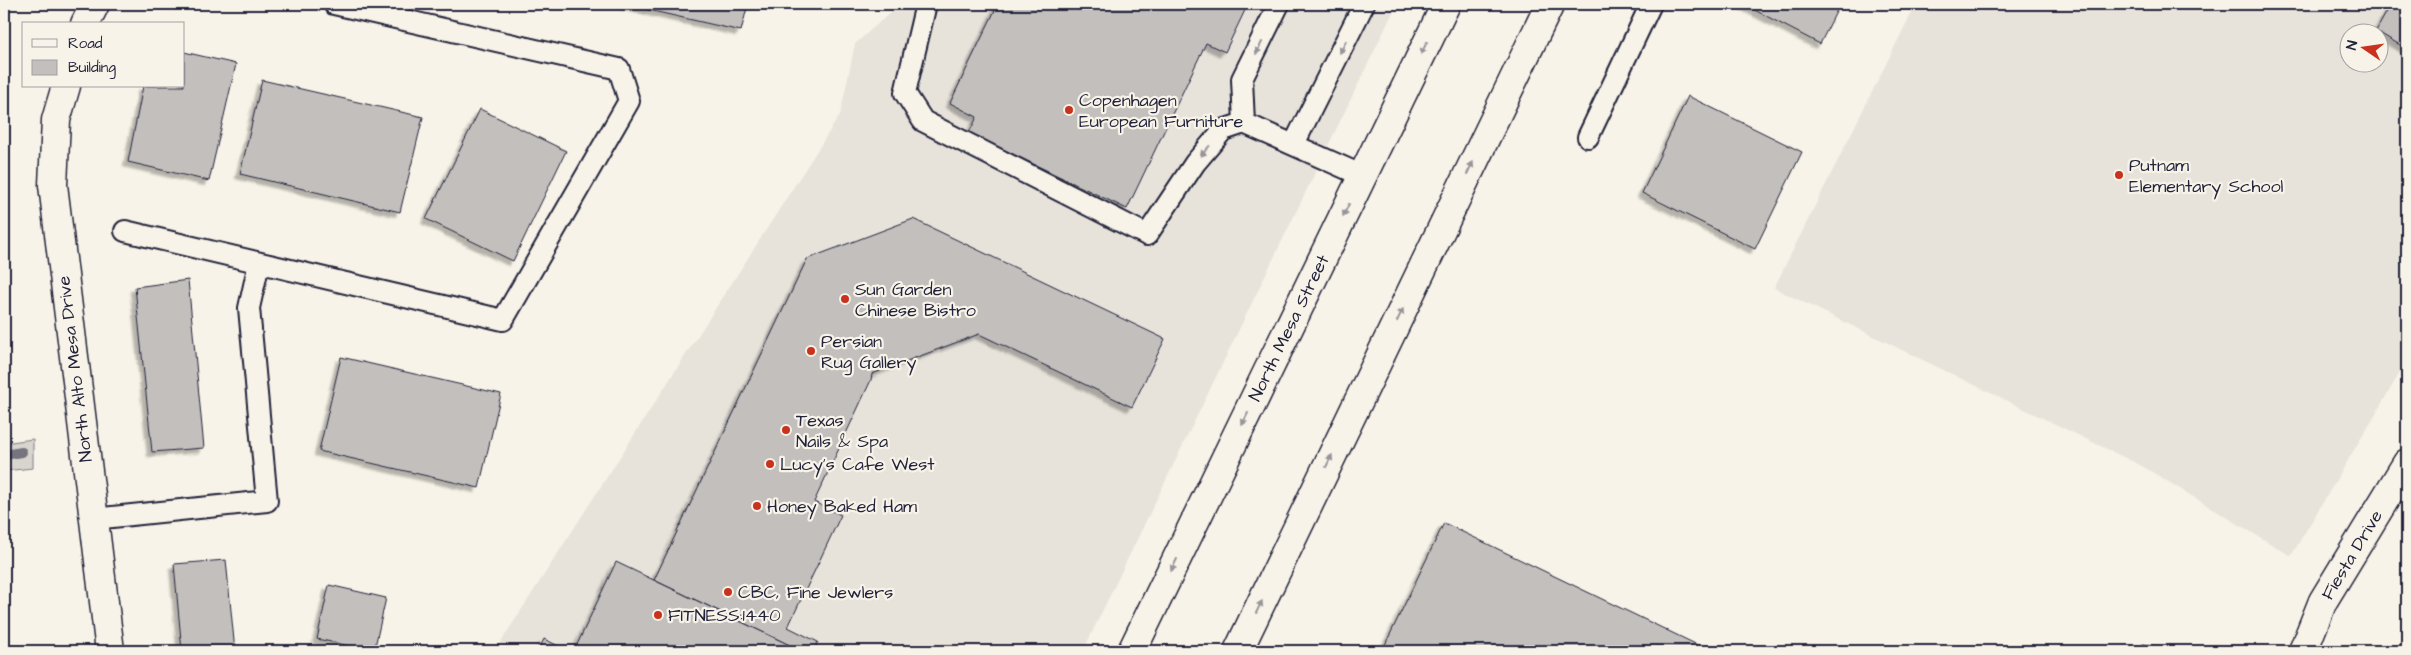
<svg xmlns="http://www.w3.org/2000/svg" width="2411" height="655" font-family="'Architects Daughter',sans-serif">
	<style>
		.built { fill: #e7e3db; fill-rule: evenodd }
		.green { fill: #d8d5cf; stroke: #7d7c85 }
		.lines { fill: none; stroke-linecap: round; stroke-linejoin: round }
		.stream { stroke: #76747f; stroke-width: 10 }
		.building { fill: #c2bfbd; stroke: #22223b; filter: url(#shadow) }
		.lane-casing { stroke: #22223b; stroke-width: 24 }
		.street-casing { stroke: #22223b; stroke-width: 31 }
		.secondary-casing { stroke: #22223b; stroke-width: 31 }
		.primary-casing { stroke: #22223b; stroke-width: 31 }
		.lane { stroke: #f7f3e8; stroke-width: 20 }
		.street { stroke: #f7f3e8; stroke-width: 28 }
		.secondary { stroke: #f7f3e8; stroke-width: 28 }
		.primary { stroke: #f7f3e8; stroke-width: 28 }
		.oneway { fill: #97959a }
		.poi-dot { fill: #c8321e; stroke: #f7f3e8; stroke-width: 2 }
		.labels { text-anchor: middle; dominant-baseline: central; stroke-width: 4.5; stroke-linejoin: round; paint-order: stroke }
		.poi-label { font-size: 18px; fill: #22223b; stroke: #f7f3e8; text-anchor: start }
		.street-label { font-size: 18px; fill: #22223b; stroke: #f7f3e8 }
	</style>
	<defs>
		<filter id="shadow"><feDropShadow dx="-4.5" dy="4.5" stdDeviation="1" flood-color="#0004"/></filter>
	</defs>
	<rect width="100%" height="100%" fill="#f7f3e8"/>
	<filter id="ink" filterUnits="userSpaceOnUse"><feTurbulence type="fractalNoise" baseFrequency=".02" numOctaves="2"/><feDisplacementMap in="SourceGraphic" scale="10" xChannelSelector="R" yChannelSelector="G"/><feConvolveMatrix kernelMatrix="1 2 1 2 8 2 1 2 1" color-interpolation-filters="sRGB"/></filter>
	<g filter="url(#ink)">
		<!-- built -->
		<g class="built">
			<path d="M900 4H1397L1083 651H495L840 115 855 44Z"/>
			<path d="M1916 4H2407V361L2291 556 2142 466 1774 288ZM2348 32H2378V62H2348Z"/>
		</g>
		<!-- green -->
		<path class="green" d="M33 439V468L4 471V443Z"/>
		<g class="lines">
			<!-- stream -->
			<path class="stream" d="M4 455 22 452"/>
		</g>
		<!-- building -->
		<g class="building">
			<path d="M622 4H748L741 31Z"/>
			<path d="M998 4H1248L1225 52 1206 43 1127 209 969 133 977 117 950 103Z"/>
			<path d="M1743 4H1840L1820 44Z"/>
			<path d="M2391 4H2407V49L2376 31Z"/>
			<path d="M184 52 236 64 209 181 128 162 143 86H184Z"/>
			<path d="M262 80 423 117 400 212 240 174Z"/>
			<path d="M1688 96 1802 152 1755 249 1642 193Z"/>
			<path d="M480 109 566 151 513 261 426 219Z"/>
			<path d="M913 219 1165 339 1132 407 979 334 872 374 871 380 814 502 841 515 788 627 818 642 813 651H802L654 580 807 259Z"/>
			<path d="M188 280 204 448 152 452 135 287Z"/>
			<path d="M341 357 501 394 479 488 319 451Z"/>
			<path d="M1444 523 1710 651H1382Z"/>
			<path d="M226 560 235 651H182L174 564Z"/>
			<path d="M616 562 798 649 797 651H574Z"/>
			<path d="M329 585 386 598 374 651 317 639Z"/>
			<path d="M544 639 569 651H538Z"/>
			<path d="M2143 644 2194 651H2142Z"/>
		</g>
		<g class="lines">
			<defs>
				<g id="lane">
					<path d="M926 4 905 93 923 121 1147 235 1195 163 1223 130 1244 123 1363 176"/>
					<path d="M1244 123 1242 79 1279 4"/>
					<path d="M1588 137 1651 4"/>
					<path d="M1294 144 1364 4"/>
					<path d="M125 231 503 320 629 101 619 69 334 4"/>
					<path d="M93 519 267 501 249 308 259 263"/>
				</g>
				<g id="street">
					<path d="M85 24 95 4"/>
					<path d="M66 86 56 120 53 185 110 651"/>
				</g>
				<path id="secondary" d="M2303 651 2323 601 2407 463"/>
				<g id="primary">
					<path d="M1132 651 1446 4"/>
					<path d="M1238 651 1550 4"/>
				</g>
			</defs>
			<!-- lane casing -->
			<use href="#lane" class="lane-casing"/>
			<!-- street casing -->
			<use href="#street" class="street-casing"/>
			<!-- secondary casing -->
			<use href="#secondary" class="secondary-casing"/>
			<!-- primary casing -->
			<use href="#primary" class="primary-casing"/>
			<!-- lane -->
			<use href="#lane" class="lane"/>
			<!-- street -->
			<use href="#street" class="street"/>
			<!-- secondary -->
			<use href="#secondary" class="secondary"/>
			<!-- primary -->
			<use href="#primary" class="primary"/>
		</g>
		<!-- one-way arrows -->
		<defs><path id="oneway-solid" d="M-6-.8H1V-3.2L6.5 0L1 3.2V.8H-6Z" transform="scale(1.25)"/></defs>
		<g class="oneway">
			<use href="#oneway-solid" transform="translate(1343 47) rotate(117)"/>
			<use href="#oneway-solid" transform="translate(1259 48) rotate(117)"/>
			<use href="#oneway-solid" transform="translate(1424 48) rotate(116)"/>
			<use href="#oneway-solid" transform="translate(1205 151) rotate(131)"/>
			<use href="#oneway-solid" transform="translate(1470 168) rotate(-64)"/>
			<use href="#oneway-solid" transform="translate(1346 210) rotate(116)"/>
			<use href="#oneway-solid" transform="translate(1400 315) rotate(-64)"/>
			<use href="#oneway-solid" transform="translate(1245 419) rotate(116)"/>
			<use href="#oneway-solid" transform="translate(1329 461) rotate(-64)"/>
			<use href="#oneway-solid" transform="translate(1174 565) rotate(116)"/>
			<use href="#oneway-solid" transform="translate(1259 607) rotate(-64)"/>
		</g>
	</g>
	<!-- markers -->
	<g class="poi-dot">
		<circle cx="1069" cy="110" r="5"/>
		<circle cx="2119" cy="175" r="5"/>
		<circle cx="845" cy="299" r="5"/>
		<circle cx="811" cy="351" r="5"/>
		<circle cx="786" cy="430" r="5"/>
		<circle cx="770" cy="464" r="5"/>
		<circle cx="757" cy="506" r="5"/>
		<circle cx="728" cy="592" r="5"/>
		<circle cx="658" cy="615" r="5"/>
	</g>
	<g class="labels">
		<!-- poi labels -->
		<g class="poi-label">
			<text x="1079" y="100">Copenhagen<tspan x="1079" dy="21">European Furniture</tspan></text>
			<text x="2129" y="165">Putnam<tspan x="2129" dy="21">Elementary School</tspan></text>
			<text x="855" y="289">Sun Garden<tspan x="855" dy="21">Chinese Bistro</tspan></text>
			<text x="821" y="341">Persian<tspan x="821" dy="21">Rug Gallery</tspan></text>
			<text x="796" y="420">Texas<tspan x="796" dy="21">Nails &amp; Spa</tspan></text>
			<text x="780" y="464">Lucy's Cafe West</text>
			<text x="767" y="506">Honey Baked Ham</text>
			<text x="738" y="592">CBC, Fine Jewlers</text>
			<text x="668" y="615">FITNESS:1440</text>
		</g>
		<!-- street labels -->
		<g class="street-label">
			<text transform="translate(1289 328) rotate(-64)">North Mesa Street</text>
			<text transform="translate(75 369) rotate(-97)">North Alto Mesa Drive</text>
			<text transform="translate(2352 555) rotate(-59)">Fiesta Drive</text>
		</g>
	</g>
	<!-- margin -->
	<rect width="2411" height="655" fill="none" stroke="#f7f3e8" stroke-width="20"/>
	<rect x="10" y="10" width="2391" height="635" fill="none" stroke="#22223b" stroke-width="2" filter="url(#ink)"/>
	<!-- legend -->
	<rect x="22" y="22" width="162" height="65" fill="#f7f3e8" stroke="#a29fa3"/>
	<rect x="32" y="39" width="25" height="8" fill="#f7f3e8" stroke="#a29fa3"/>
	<text x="68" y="48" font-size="15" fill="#22223b">Road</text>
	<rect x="32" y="60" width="25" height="15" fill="#c2bfbd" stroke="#a29fa3"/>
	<text x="68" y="72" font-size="15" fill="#22223b">Building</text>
	<!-- north arrow -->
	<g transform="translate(2364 48) rotate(283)"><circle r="24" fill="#f7f3e8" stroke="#a29fa3"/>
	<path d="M0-4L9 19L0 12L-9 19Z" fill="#c8321e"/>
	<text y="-8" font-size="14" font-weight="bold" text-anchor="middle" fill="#22223b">N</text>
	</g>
</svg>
